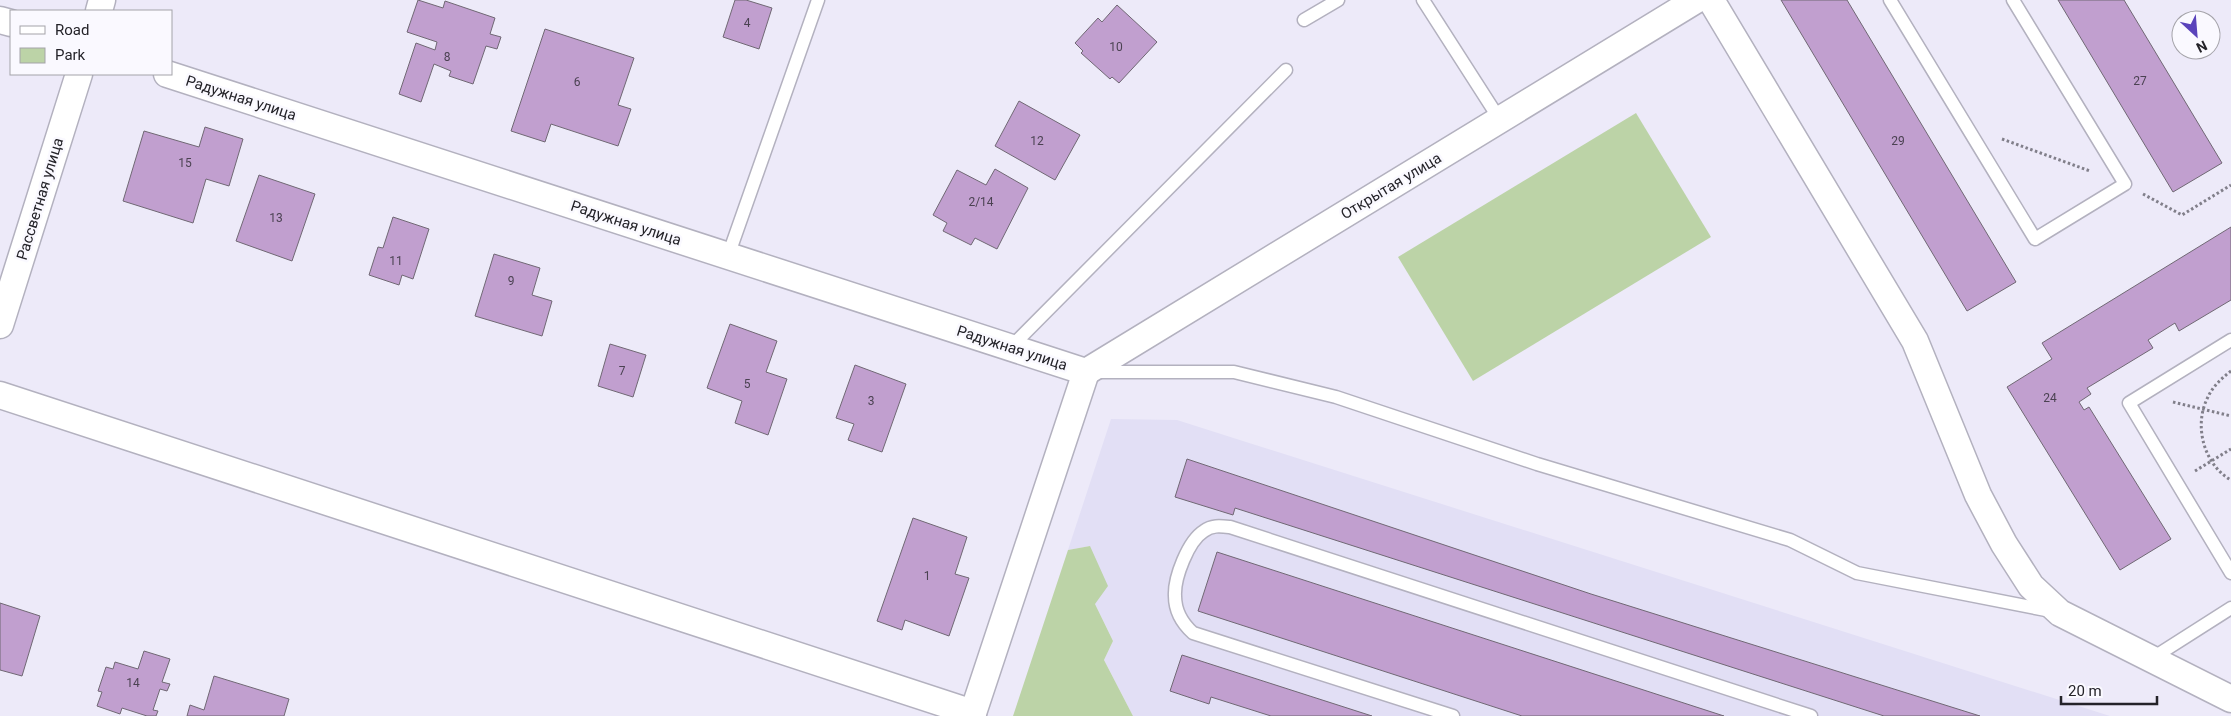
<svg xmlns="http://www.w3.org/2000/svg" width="2231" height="716" font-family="Roboto,sans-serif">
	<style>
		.built { fill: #e2dff5 }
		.green { fill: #bcd3a7 }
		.building { fill: #c19fcf; stroke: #706874 }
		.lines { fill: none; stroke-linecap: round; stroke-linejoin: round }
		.service-casing { stroke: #b3b1bf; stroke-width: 15 }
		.minor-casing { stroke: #b3b1bf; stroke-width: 29 }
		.path { stroke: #817f8a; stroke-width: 3; stroke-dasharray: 2.5 2.5; stroke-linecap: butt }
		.service { stroke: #fff; stroke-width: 12 }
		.minor { stroke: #fff; stroke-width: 26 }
		.labels { text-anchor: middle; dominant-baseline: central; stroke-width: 5; stroke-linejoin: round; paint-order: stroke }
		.number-label { font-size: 12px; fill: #4b4252 }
		.street-label { font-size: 15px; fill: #242329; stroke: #faf9ff }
	</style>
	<rect width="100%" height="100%" fill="#edeaf9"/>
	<!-- built -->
	<path class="built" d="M1111 419 1177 420 2110 716H1133L1104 660 1113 641 1095 604 1090 546 1068 550Z"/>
	<!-- green -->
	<g class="green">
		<path d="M1636 113 1711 237 1473 381 1398 257Z"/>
		<path d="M1090 546 1108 586 1095 604 1113 641 1104 660 1133 716H1013L1068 550Z"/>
	</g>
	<!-- building -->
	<g class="building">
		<path d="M418 0 443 8 445 1 495 18 490 34 501 37 497 49 486 46 473 84 449 76 451 71 434 64 421 102 399 94 416 43 435 50 437 42 407 32Z"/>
		<path d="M735 0H746L772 8 759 49 723 37Z"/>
		<path d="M1781 0H1847L2016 282 1967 311Z"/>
		<path d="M2058 0H2124L2222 163 2173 192Z"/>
		<path d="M1117 5 1157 42 1119 83 1112 77 1110 79 1081 53 1083 51 1075 43 1098 18 1102 22Z"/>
		<path d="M545 29 634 58 618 105 631 109 618 146 551 124 545 142 511 131Z"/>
		<path d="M1019 101 1080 135 1055 180 995 146Z"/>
		<path d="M205 127 243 139 229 186 206 179 193 223 123 201 144 131 199 147Z"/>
		<path d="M995 169 1028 188 997 249 975 238 971 245 943 231 947 223 933 215 957 170 986 185Z"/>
		<path d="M259 175 315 194 292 261 236 241Z"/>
		<path d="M393 217 429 229 413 279 402 275 399 285 369 275 378 247 383 248Z"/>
		<path d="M2231 227V300L2179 331 2175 323 2148 340 2153 348 2087 388 2091 394 2079 402 2084 410 2089 407 2171 539 2120 570 2007 387 2052 359 2042 343Z"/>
		<path d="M494 254 540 268 532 295 552 301 542 336 475 316Z"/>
		<path d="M730 324 777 341 766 372 787 379 768 435 735 423 742 401 707 388Z"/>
		<path d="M610 344 646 355 633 397 598 386Z"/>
		<path d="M855 365 906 384 882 452 848 440 854 424 836 418Z"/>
		<path d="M1187 459 1591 594 1980 716H1884L1235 508 1233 515 1175 497Z"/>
		<path d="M913 518 967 537 955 574 969 578 949 636 905 620 902 630 877 621Z"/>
		<path d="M1217 552 1724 716H1522L1198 611Z"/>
		<path d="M0 603 40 616 22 676 0 670Z"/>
		<path d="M144 651 170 659 162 682 170 684 167 691 160 689 153 710 158 711 156 716H147L122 708 120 714 97 706 102 692 98 691 106 667 113 669 115 662 138 669Z"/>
		<path d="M1182 655 1372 716H1271L1211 697 1209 704 1170 691Z"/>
		<path d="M214 676 289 699 284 716H187L190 705 204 710Z"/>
	</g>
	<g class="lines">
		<defs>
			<g id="service">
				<path d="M1423 0 1500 120"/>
				<path d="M1890 0 2035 239 2125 184 2013 0"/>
				<path d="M1304 20 1338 0"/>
				<path d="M728 256 818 0"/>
				<path d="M2231 340 2129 403 2231 573"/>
				<path d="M1011 347 1286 70"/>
				<path d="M1095 372H1234L1336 397 1537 464 1790 540 1857 573 2051 611"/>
				<path d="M2151 659 2231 608"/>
				<path d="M1453 716 1193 633C1183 624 1175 611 1175 596 1174 578 1188 541 1204 531 1212 525 1220 526 1230 527L1811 716"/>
			</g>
			<g id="minor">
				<path d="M1711 0 1915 341 1978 495 2004 544 2031 586 2060 613 2231 699"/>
				<path d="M99 11 102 0"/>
				<path d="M0 20 11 23"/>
				<path d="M167 74 1086 372"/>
				<path d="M0 325 79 74"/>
				<path d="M1086 372 1696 0"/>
				<path d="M0 395 973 713"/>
				<path d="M972 716 1086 372"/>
			</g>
		</defs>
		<!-- service casing -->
		<use href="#service" class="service-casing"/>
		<!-- minor casing -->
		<use href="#minor" class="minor-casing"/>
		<!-- path -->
		<g class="path">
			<path d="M2002 139 2090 171"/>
			<path d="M2143 194 2182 215 2231 185"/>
			<path d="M2231 371C2221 379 2213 386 2208 397 2193 425 2204 465 2231 480"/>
			<path d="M2173 402 2231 416"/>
			<path d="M2195 471 2231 449"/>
		</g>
		<!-- service -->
		<use href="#service" class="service"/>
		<!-- minor -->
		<use href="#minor" class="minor"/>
	</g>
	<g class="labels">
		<!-- number labels -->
		<g class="number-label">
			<text x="747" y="23">4</text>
			<text x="1116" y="47">10</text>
			<text x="447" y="57">8</text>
			<text x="2140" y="81">27</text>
			<text x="577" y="82">6</text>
			<text x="1037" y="141">12</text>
			<text x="1898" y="141">29</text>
			<text x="185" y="163">15</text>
			<text x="981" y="202">2/14</text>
			<text x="276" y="218">13</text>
			<text x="396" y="261">11</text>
			<text x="511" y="281">9</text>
			<text x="622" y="371">7</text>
			<text x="747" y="384">5</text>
			<text x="2050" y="398">24</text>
			<text x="871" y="401">3</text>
			<text x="927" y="576">1</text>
			<text x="133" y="683">14</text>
		</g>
		<!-- street labels -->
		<g class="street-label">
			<text transform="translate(241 98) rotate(18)">Радужная улица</text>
			<text transform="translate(1391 186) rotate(-31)">Открытая улица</text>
			<text transform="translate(40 199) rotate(-73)">Рассветная улица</text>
			<text transform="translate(626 223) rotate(18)">Радужная улица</text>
			<text transform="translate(1012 348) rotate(18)">Радужная улица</text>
		</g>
	</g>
	<!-- legend -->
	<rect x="10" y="10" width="162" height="65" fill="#faf9ff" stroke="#a4a3a9"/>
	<rect x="20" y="26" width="25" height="8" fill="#ffffff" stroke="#a4a3a9"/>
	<text x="55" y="35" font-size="15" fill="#242329">Road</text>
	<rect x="20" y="48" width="25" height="15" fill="#bcd3a7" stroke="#a4a3a9"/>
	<text x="55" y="60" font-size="15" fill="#242329">Park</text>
	<!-- north arrow -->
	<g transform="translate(2196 35) rotate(154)"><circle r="24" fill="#faf9ff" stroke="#a4a3a9"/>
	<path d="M0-4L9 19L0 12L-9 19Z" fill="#5a43bb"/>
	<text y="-8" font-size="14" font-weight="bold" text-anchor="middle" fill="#242329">N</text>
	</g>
	<!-- scale -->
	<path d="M2061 696v8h96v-8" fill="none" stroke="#242329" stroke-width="2.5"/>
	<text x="2068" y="696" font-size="15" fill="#242329" stroke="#faf9ff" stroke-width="4" paint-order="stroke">20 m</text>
</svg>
